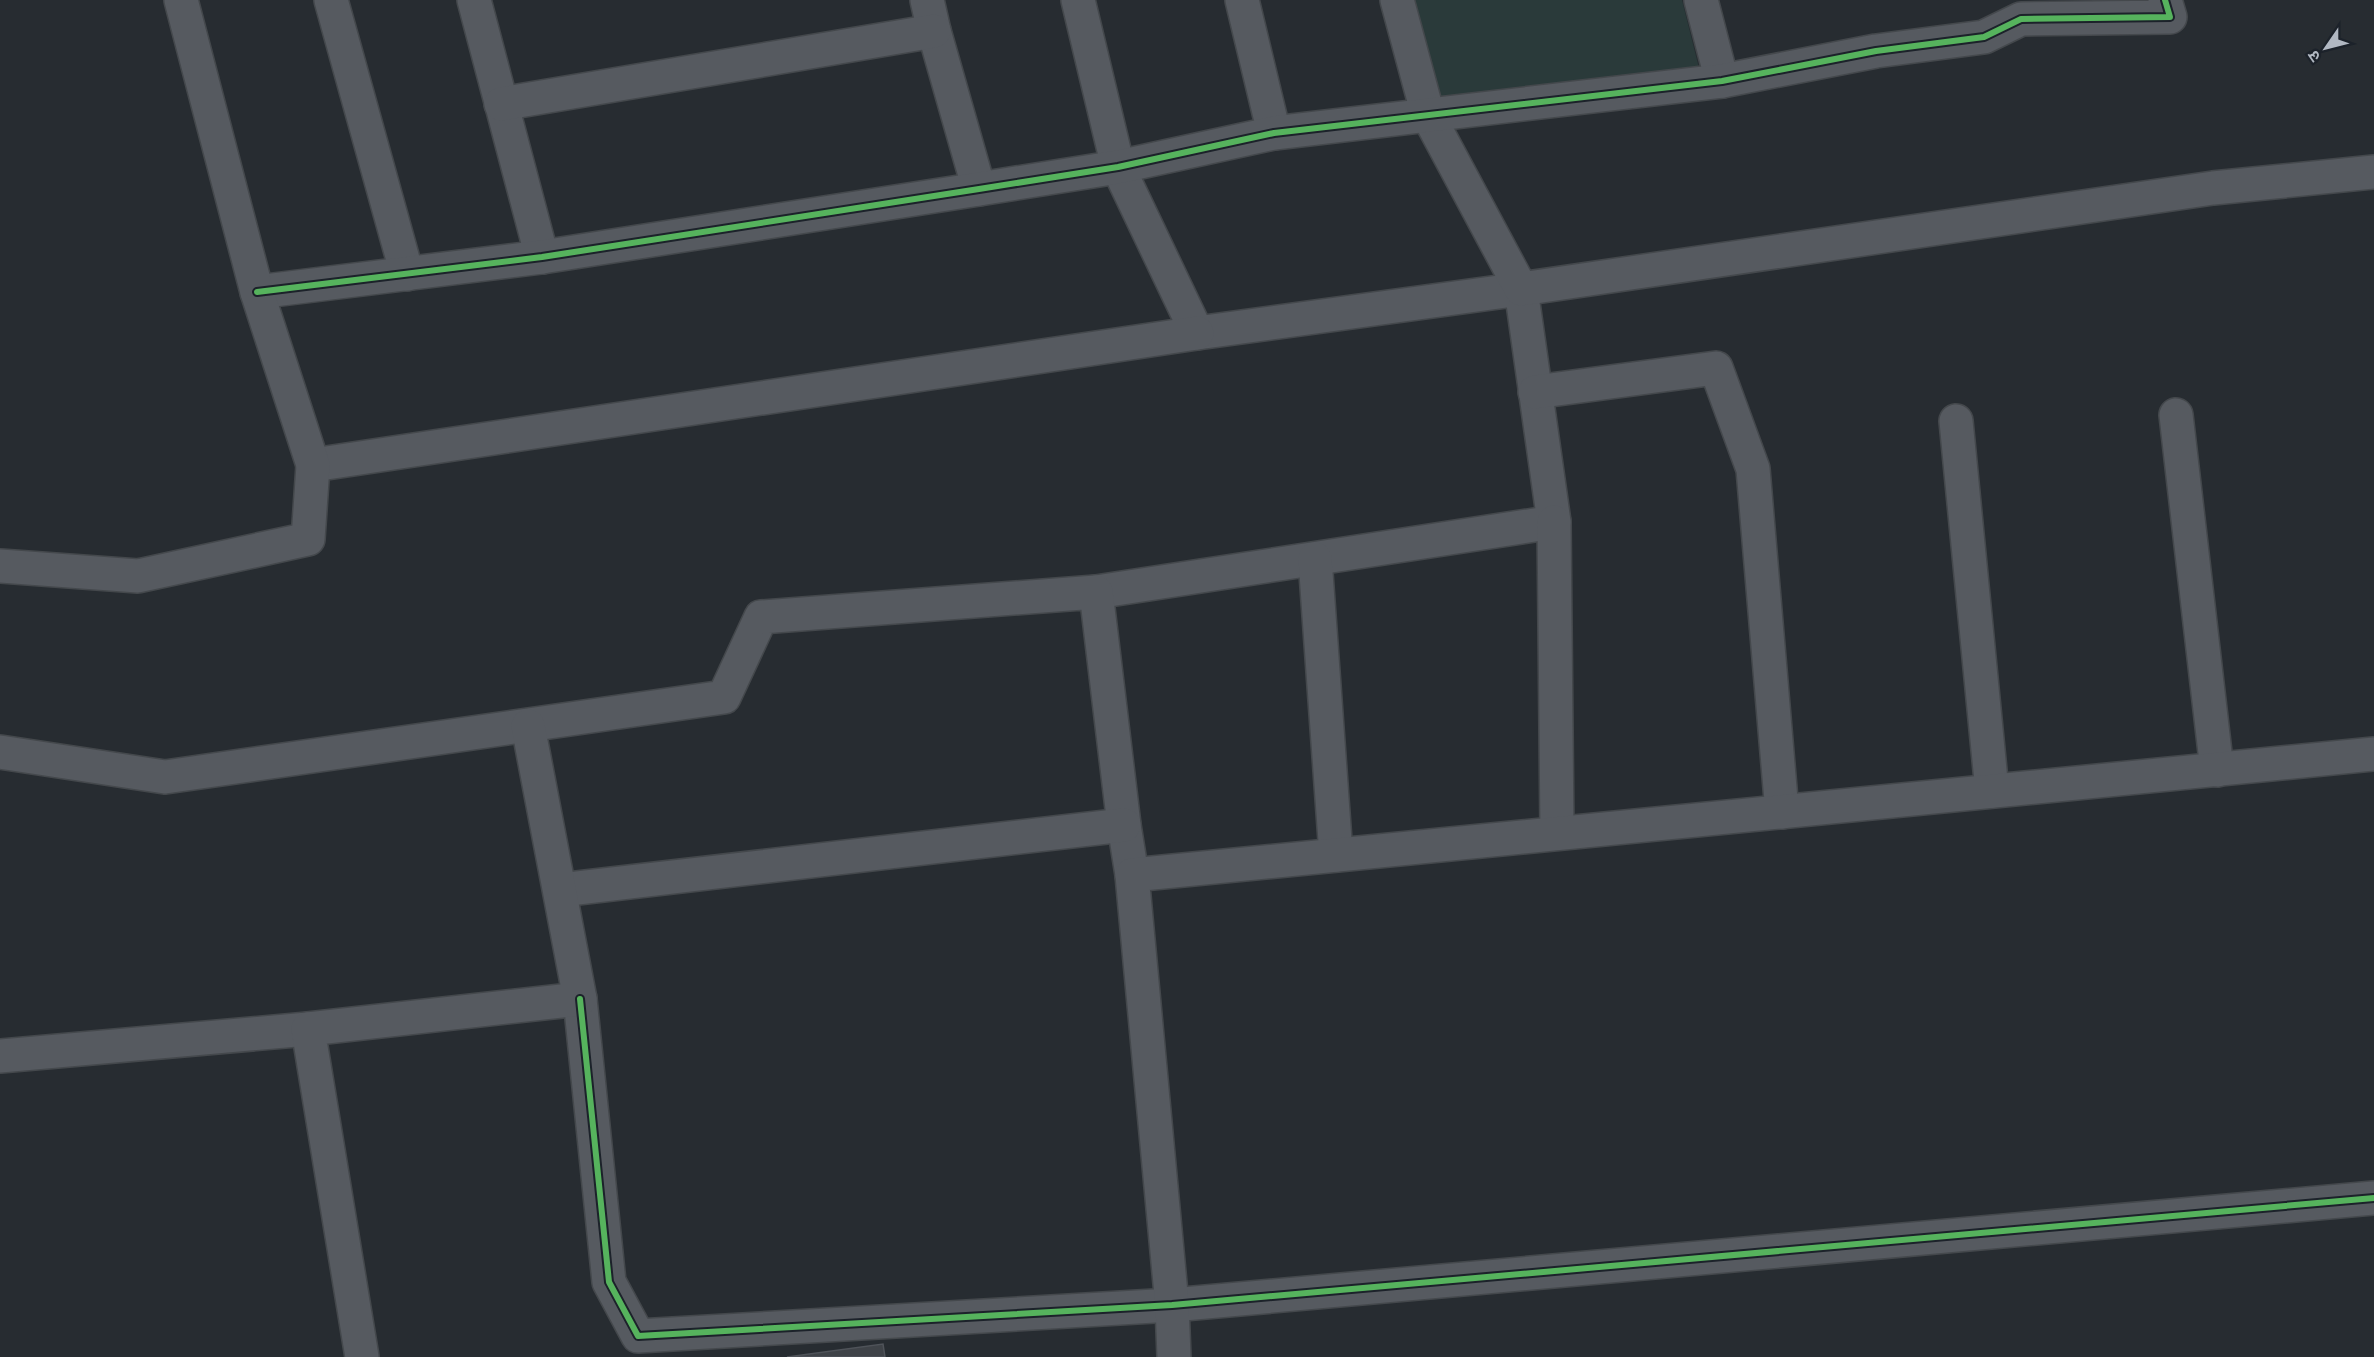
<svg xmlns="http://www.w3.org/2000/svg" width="2374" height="1357" font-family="'Fira Sans Condensed','Noto Sans Devanagari',sans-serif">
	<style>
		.green { fill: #2a3a3a }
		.building { fill: #3f4348; stroke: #4f5359; stroke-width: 1.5 }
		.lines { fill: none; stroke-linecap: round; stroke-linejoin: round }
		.minor-casing { stroke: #44484c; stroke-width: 36 }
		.minor { stroke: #565a60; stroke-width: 33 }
		.cycleway-casing { stroke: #1c222a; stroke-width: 10 }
		.cycleway { stroke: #56b35d; stroke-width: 6 }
	</style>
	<rect width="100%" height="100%" fill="#272c31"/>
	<!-- green -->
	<path class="green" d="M1402 0H1682L1699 68 1427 111Z"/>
	<!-- building -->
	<path class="building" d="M883 1344 885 1357H787Z"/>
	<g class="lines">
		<defs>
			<g id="minor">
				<path d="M331 0 407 274"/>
				<path d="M474 0 542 257"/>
				<path d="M927 0 934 31 979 189"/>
				<path d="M1078 0 1118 167 1197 333 1521 289 1554 522 1096 592"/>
				<path d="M1242 0 1274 133"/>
				<path d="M1397 0 1428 115 1521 289 2213 188 2374 172"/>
				<path d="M1701 0 1722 81"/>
				<path d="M501 104 934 31"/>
				<path d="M257 292 542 257 979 189 1118 167 1274 133 1722 81 1876 51 1984 37 2021 19 2170 17 2165 0"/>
				<path d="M1535 392 1716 368 1753 469 1782 812"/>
				<path d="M2176 415 2217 770"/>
				<path d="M1956 421 1992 791"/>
				<path d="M313 465 1197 333"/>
				<path d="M1554 522 1557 833"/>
				<path d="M1315 559 1336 855"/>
				<path d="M0 566 138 576 308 539 313 465 257 292 181 0"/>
				<path d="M0 752 165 777 724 697 761 617 1096 592 1124 825 1132 875"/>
				<path d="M560 890 1124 825"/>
				<path d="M580 999 609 1282 638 1336 1172 1305 2374 1198"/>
				<path d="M0 1056 308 1029"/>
				<path d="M362 1357 308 1029 580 999 528 726"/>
				<path d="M1174 1357 1172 1305 1132 875 2374 754"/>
			</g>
		</defs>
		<!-- minor casing -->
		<use href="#minor" class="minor-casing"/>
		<!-- minor -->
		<use href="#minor" class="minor"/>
		<defs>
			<g id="cycleway">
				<path d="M257 292 542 257 979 189 1118 167 1274 133 1722 81 1876 51 1984 37 2021 19 2170 17 2165 0"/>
				<path d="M580 999 609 1282 638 1336 1172 1305 2374 1198"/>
			</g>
		</defs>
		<!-- cycleway casing -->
		<use href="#cycleway" class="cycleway-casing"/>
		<!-- cycleway -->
		<use href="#cycleway" class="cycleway"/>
	</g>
	<!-- north arrow -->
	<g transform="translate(2326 48) rotate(235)" stroke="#1c222a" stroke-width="4.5" paint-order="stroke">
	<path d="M0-4.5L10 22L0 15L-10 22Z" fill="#b1b8c2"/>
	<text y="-9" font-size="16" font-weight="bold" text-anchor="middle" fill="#b1b8c2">उ</text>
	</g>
</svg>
